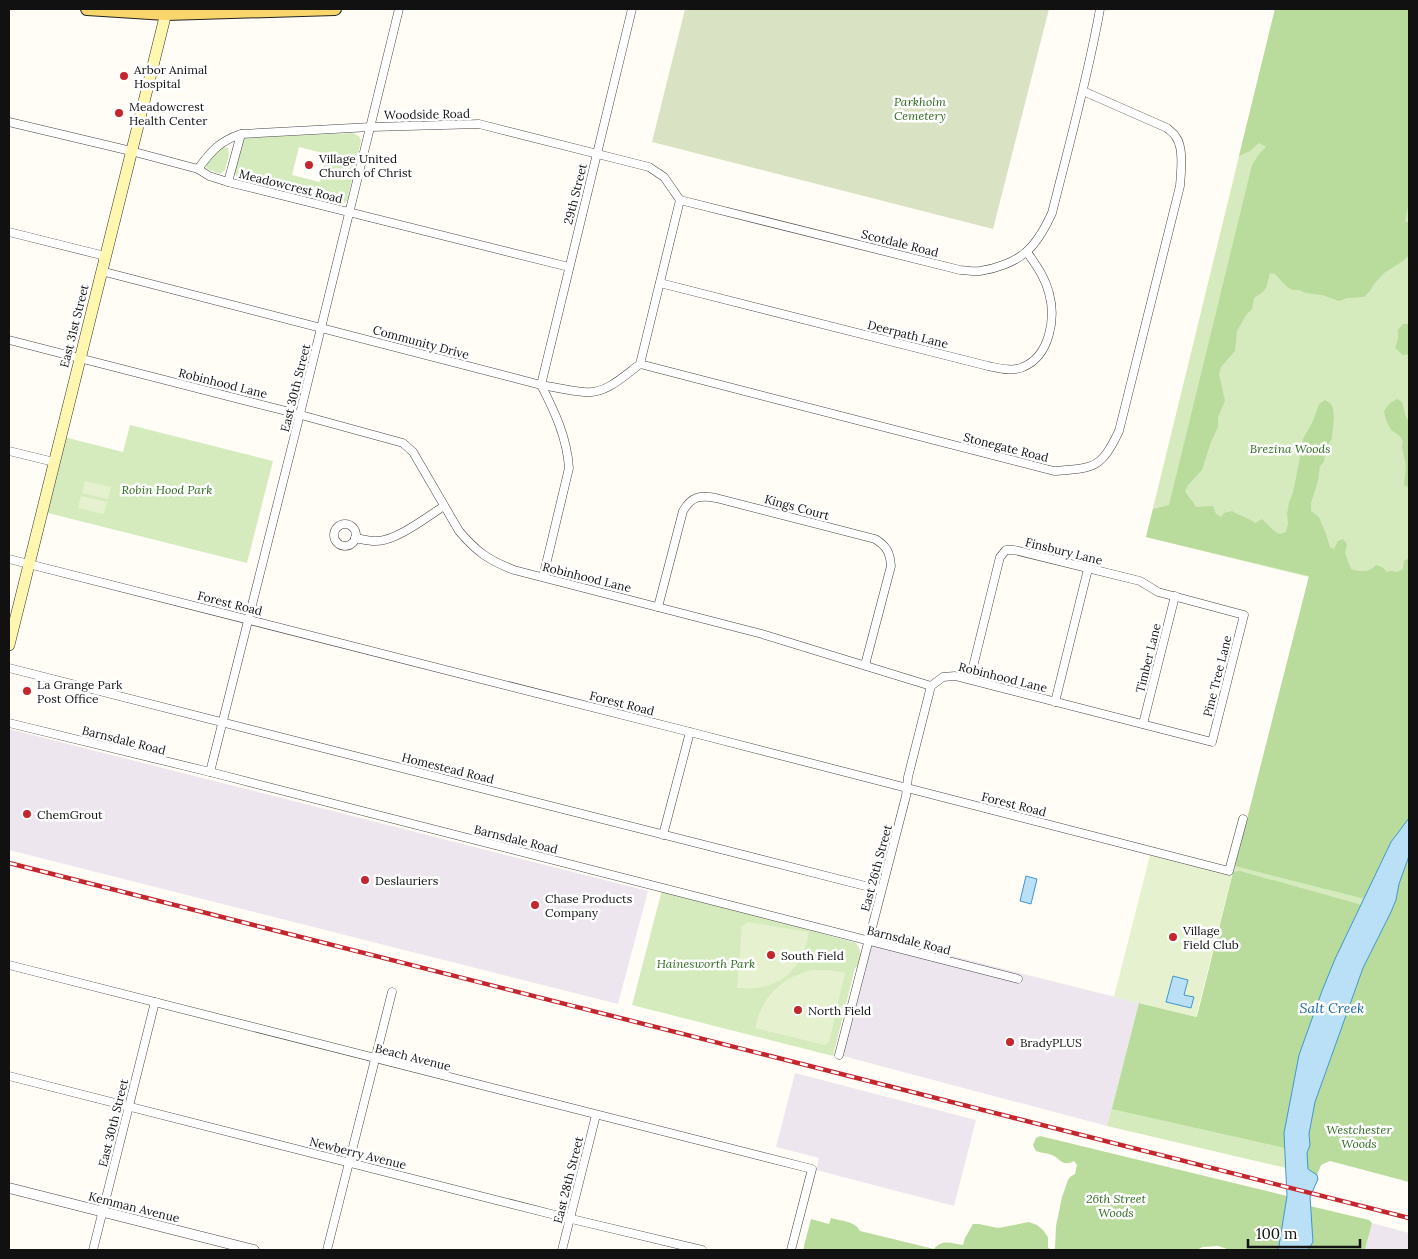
<svg xmlns="http://www.w3.org/2000/svg" width="1418" height="1259" font-family="Lora,serif">
	<style>
		.industrial { fill: #eee6ef }
		.green { fill: #d5ebbd; fill-rule: evenodd }
		.forest { fill: #b9dc9c }
		.cemetery { fill: #d9e3c4 }
		.pitch { fill: #e6f2cf }
		.water { fill: #b9e0f7; stroke: #3f96cf }
		.lines { fill: none; stroke-linecap: round; stroke-linejoin: round }
		.minor-casing { stroke: #444; stroke-width: 9 }
		.tertiary-casing { stroke: #444; stroke-width: 11 }
		.secondary-casing { stroke: #333; stroke-width: 12 }
		.primary-casing { stroke: #222; stroke-width: 14 }
		.minor { stroke: #fff; stroke-width: 8 }
		.tertiary { stroke: #fff; stroke-width: 10 }
		.secondary { stroke: #fff6b0; stroke-width: 11 }
		.primary { stroke: #f9d66b; stroke-width: 12 }
		.rail-casing { stroke: #c4262e; stroke-width: 4.5 }
		.rail { stroke: #fff; stroke-width: 2.5; stroke-dasharray: 8; stroke-linecap: butt }
		.poi-dot { fill: #c4262e; stroke: #fff; stroke-width: 2 }
		.labels { text-anchor: middle; dominant-baseline: central; stroke-width: 5; stroke-linejoin: round; paint-order: stroke }
		.poi-label { font-size: 12px; fill: #111; stroke: #fff; text-anchor: start }
		.park-label { font-size: 12px; font-style: italic; fill: #2f6b1f; stroke: #fff }
		.street-label { font-size: 12px; fill: #111; stroke: #fff }
		.water-label { font-size: 14px; font-style: italic; fill: #1768a6; stroke: #fff }
	</style>
	<rect width="100%" height="100%" fill="#fffdf5"/>
	<!-- industrial -->
	<g class="industrial">
		<path d="M9 729 648 891 618 1004 9 850Z"/>
		<path d="M874 936 1139 1003 1107 1126 843 1056Z"/>
		<path d="M795 1073 976 1120 954 1206 816 1170 819 1158 776 1147Z"/>
		<path d="M1372 1223 1409 1233V1250H1365Z"/>
	</g>
	<!-- green -->
	<g class="green">
		<path d="M1275 9H1409V818L1391 842 1362 905 1286 1162V1168L1107 1126 1139 1003 1197 1016 1309 577 1146 537Z"/>
		<path d="M352 133 359 136 361 141 347 201 343 204 339 205 241 179 237 177 235 173 243 142 245 138ZM299 147 327 154 320 182 292 175Z"/>
		<path d="M221 147 228 148 229 155 225 170 220 174 207 169 205 163Z"/>
		<path d="M130 425 273 461 247 563 44 512 64 437 123 452Z"/>
		<path d="M662 890 856 943C863 951 860 958 857 967L855 968 833 1056 632 1005Z"/>
	</g>
	<!-- forest -->
	<g class="forest">
		<path d="M1275 9H1409V202L1405 221 1409 223V255L1403 261 1384 273 1374 284 1370 291 1364 297 1347 298 1339 301 1322 295 1306 293 1299 290H1293L1287 287 1275 274 1270 273C1266 289 1268 289 1254 298L1252 309 1246 315 1237 331 1235 351 1221 367 1219 374 1225 401 1218 417V427L1211 442 1202 470 1188 485 1185 491C1188 497 1193 501 1196 507L1213 506 1216 514 1221 517 1224 513 1232 511C1240 516 1248 517 1255 523L1262 519C1269 525 1272 531 1280 534L1286 532 1288 523 1287 514 1289 503 1293 492 1298 468 1303 439 1313 421 1319 404 1325 400 1330 403 1333 408 1334 417 1332 438 1325 451 1324 462 1320 466 1318 481 1311 503V511L1319 517 1326 534 1330 547 1334 549 1338 541 1343 539 1347 544 1345 553 1351 569C1362 572 1368 573 1376 565L1382 567 1387 572 1390 571 1397 572 1403 569 1404 561 1409 558V818L1391 842 1365 899 1235 866 1309 576 1146 537 1153 509 1169 505 1252 165 1259 154 1266 147 1259 143 1250 151 1239 156Z"/>
		<path d="M1403 324H1409V354L1403 355 1395 348 1398 339V330Z"/>
		<path d="M1397 399 1402 402 1406 417 1409 422V488L1404 485 1406 466 1402 447 1403 442 1400 436 1391 430 1386 420 1384 411 1390 403Z"/>
		<path d="M1409 856V1182L1330 1161 1321 1165 1317 1175 1311 1172 1307 1166V1153L1310 1145 1309 1134 1315 1102 1363 968 1391 911 1396 900 1399 884Z"/>
		<path d="M1240 871 1362 905 1322 991 1299 1055 1284 1133 1285 1148 1112 1109 1139 1003 1197 1017 1233 872Z"/>
		<path d="M1040 1136 1287 1196 1279 1246 1277 1250H1230L1218 1246 1203 1247 1196 1250H803L811 1219 829 1224 831 1218C840 1221 856 1221 860 1231L934 1249C942 1239 951 1243 963 1245L965 1238 973 1224H979L998 1228 1029 1222 1037 1225 1043 1230 1048 1237V1248L1053 1250 1055 1248 1056 1226 1062 1197 1068 1180 1070 1177 1075 1174 1077 1165 1074 1161C1062 1167 1061 1159 1052 1155 1047 1153 1041 1153 1036 1151L1033 1145 1036 1138Z"/>
		<path d="M1310 1206 1369 1220 1372 1223 1365 1250H1308L1313 1242Z"/>
	</g>
	<!-- cemetery -->
	<path class="cemetery" d="M685 9H1049L993 229 652 142Z"/>
	<!-- pitch -->
	<g class="pitch">
		<path d="M85 481 111 487 108 499 82 493Z"/>
		<path d="M81 496 107 502 104 514 78 508Z"/>
		<path d="M1150 855 1232 876 1196 1017 1114 997Z"/>
		<path d="M748 922 809 932C802 971 778 992 737 988L742 926Z"/>
		<path d="M812 970H830L845 973 829 1042 825 1045 755 1028C762 997 780 978 812 970Z"/>
	</g>
	<!-- water -->
	<g class="water">
		<path d="M1409 818V856L1399 884 1396 900 1391 912 1363 968 1315 1102 1309 1134 1310 1145 1307 1153 1308 1169 1317 1175 1318 1179 1310 1197 1313 1242 1308 1250H1277L1279 1246 1287 1196 1284 1133 1299 1055 1322 991 1335 959 1391 842Z"/>
		<path d="M1026 876 1037 879 1031 904 1020 901Z"/>
		<path d="M1173 976 1188 980 1184 995 1194 997 1191 1008 1166 1002Z"/>
	</g>
	<g class="lines">
		<defs>
			<g id="minor">
				<path d="M632 9 541 385C555 387 570 391 584 392 605 395 624 376 640 364L1054 471C1094 468 1101 469 1119 431L1180 186C1181 172 1184 148 1176 137 1174 133 1170 131 1167 128L1083 91"/>
				<path d="M9 122 131 151 198 169 209 176 228 182 569 267"/>
				<path d="M198 169C211 151 220 141 241 134L371 127 479 124 649 167 664 177 680 200"/>
				<path d="M228 182 241 134"/>
				<path d="M9 232 105 256"/>
				<path d="M101 271 541 385C555 412 567 438 569 468L543 577"/>
				<path d="M660 283 988 366C999 368 1012 372 1023 367 1050 356 1056 318 1049 293 1045 277 1036 265 1027 252"/>
				<path d="M9 340 290 412 403 443 413 452 459 531C477 552 488 560 514 570L762 634 931 686 943 677 955 676 1212 742 1244 615 1158 592 1140 581 1014 550H1006L1000 557 970 679"/>
				<path d="M640 364 680 200 960 270C966 270 973 272 980 271 995 269 1015 262 1026 252 1038 242 1046 226 1052 213 1069 145 1088 77 1100 9"/>
				<path d="M9 451 54 462"/>
				<circle cx="345" cy="535" r="11"/>
				<path d="M355 538C361 539 368 541 375 541 395 542 427 517 444 506"/>
				<path d="M9 559 690 732 1229 871 1243 819"/>
				<path d="M658 607 683 511C692 496 700 495 716 498L875 539C887 546 890 553 891 566L865 665"/>
				<path d="M9 668 881 890"/>
				<path d="M1055 702 1088 569"/>
				<path d="M9 723 210 772 1018 979"/>
				<path d="M1143 724 1175 596"/>
				<path d="M210 772 298 422 399 9"/>
				<path d="M663 835 690 732"/>
				<path d="M9 965 812 1169 791 1250"/>
				<path d="M839 1055 906 796 908 777 931 686"/>
				<path d="M9 1076 559 1216 702 1250"/>
				<path d="M93 1250 155 1002"/>
				<path d="M327 1250 392 992"/>
				<path d="M562 1250 596 1115"/>
			</g>
			<path id="tertiary" d="M9 1188 254 1250"/>
			<path id="secondary" d="M9 645 167 9"/>
			<path id="primary" d="M87 9 166 14 335 9"/>
		</defs>
		<!-- minor casing -->
		<use href="#minor" class="minor-casing"/>
		<!-- tertiary casing -->
		<use href="#tertiary" class="tertiary-casing"/>
		<!-- secondary casing -->
		<use href="#secondary" class="secondary-casing"/>
		<!-- primary casing -->
		<use href="#primary" class="primary-casing"/>
		<!-- minor -->
		<use href="#minor" class="minor"/>
		<!-- tertiary -->
		<use href="#tertiary" class="tertiary"/>
		<!-- secondary -->
		<use href="#secondary" class="secondary"/>
		<!-- primary -->
		<use href="#primary" class="primary"/>
		<defs>
			<path id="rail" d="M9 863 1409 1218"/>
		</defs>
		<!-- rail casing -->
		<use href="#rail" class="rail-casing"/>
		<!-- rail -->
		<use href="#rail" class="rail"/>
	</g>
	<!-- markers -->
	<g class="poi-dot">
		<circle cx="124" cy="76" r="5"/>
		<circle cx="119" cy="113" r="5"/>
		<circle cx="309" cy="165" r="5"/>
		<circle cx="27" cy="691" r="5"/>
		<circle cx="27" cy="814" r="5"/>
		<circle cx="365" cy="880" r="5"/>
		<circle cx="535" cy="905" r="5"/>
		<circle cx="1173" cy="937" r="5"/>
		<circle cx="771" cy="955" r="5"/>
		<circle cx="798" cy="1010" r="5"/>
		<circle cx="1010" cy="1042" r="5"/>
	</g>
	<g class="labels">
		<!-- poi labels -->
		<g class="poi-label">
			<text x="134" y="69">Arbor Animal<tspan x="134" dy="14">Hospital</tspan></text>
			<text x="129" y="106">Meadowcrest<tspan x="129" dy="14">Health Center</tspan></text>
			<text x="319" y="158">Village United<tspan x="319" dy="14">Church of Christ</tspan></text>
			<text x="37" y="684">La Grange Park<tspan x="37" dy="14">Post Office</tspan></text>
			<text x="37" y="814">ChemGrout</text>
			<text x="375" y="880">Deslauriers</text>
			<text x="545" y="898">Chase Products<tspan x="545" dy="14">Company</tspan></text>
			<text x="1183" y="930">Village<tspan x="1183" dy="14">Field Club</tspan></text>
			<text x="781" y="955">South Field</text>
			<text x="808" y="1010">North Field</text>
			<text x="1020" y="1042">BradyPLUS</text>
		</g>
		<!-- park labels -->
		<g class="park-label">
			<text x="920" y="101">Parkholm<tspan x="920" dy="14">Cemetery</tspan></text>
			<text x="1290" y="448">Brezina Woods</text>
			<text x="167" y="489">Robin Hood Park</text>
			<text x="706" y="963">Hainesworth Park</text>
			<text x="1359" y="1129">Westchester<tspan x="1359" dy="14">Woods</tspan></text>
			<text x="1116" y="1198">26th Street<tspan x="1116" dy="14">Woods</tspan></text>
		</g>
		<!-- street labels -->
		<g class="street-label">
			<text transform="translate(427 114) rotate(-1)">Woodside Road</text>
			<text transform="translate(291 186) rotate(14)">Meadowcrest Road</text>
			<text transform="translate(575 194) rotate(-76)">29th Street</text>
			<text transform="translate(900 243) rotate(14)">Scotdale Road</text>
			<text transform="translate(74 326) rotate(-76)">East 31st Street</text>
			<text transform="translate(908 334) rotate(14)">Deerpath Lane</text>
			<text transform="translate(421 342) rotate(15)">Community Drive</text>
			<text transform="translate(223 383) rotate(14)">Robinhood Lane</text>
			<text transform="translate(295 388) rotate(-76)">East 30th Street</text>
			<text transform="translate(1006 447) rotate(14)">Stonegate Road</text>
			<text transform="translate(797 507) rotate(15)">Kings Court</text>
			<text transform="translate(1064 551) rotate(14)">Finsbury Lane</text>
			<text transform="translate(587 577) rotate(14)">Robinhood Lane</text>
			<text transform="translate(230 603) rotate(14)">Forest Road</text>
			<text transform="translate(1148 658) rotate(-76)">Timber Lane</text>
			<text transform="translate(1217 676) rotate(-76)">Pine Tree Lane</text>
			<text transform="translate(1003 677) rotate(14)">Robinhood Lane</text>
			<text transform="translate(622 703) rotate(14)">Forest Road</text>
			<text transform="translate(124 740) rotate(14)">Barnsdale Road</text>
			<text transform="translate(448 768) rotate(14)">Homestead Road</text>
			<text transform="translate(1014 804) rotate(14)">Forest Road</text>
			<text transform="translate(516 839) rotate(14)">Barnsdale Road</text>
			<text transform="translate(876 868) rotate(-75)">East 26th Street</text>
			<text transform="translate(909 940) rotate(14)">Barnsdale Road</text>
			<text transform="translate(413 1057) rotate(14)">Beach Avenue</text>
			<text transform="translate(113 1123) rotate(-76)">East 30th Street</text>
			<text transform="translate(358 1153) rotate(14)">Newberry Avenue</text>
			<text transform="translate(568 1180) rotate(-76)">East 28th Street</text>
			<text transform="translate(134 1207) rotate(14)">Kemman Avenue</text>
		</g>
		<!-- water labels -->
		<g class="water-label">
			<text x="1332" y="1008">Salt Creek</text>
		</g>
	</g>
	<!-- border -->
	<rect width="1418" height="1259" fill="none" stroke="#111111" stroke-width="20"/>
	<!-- scale -->
	<path d="M1248 1239v8h112v-8" fill="none" stroke="#111111" stroke-width="2.5"/>
	<text x="1256" y="1239" font-size="15" fill="#111111" stroke="#ffffff" stroke-width="4" paint-order="stroke">100 m</text>
</svg>
